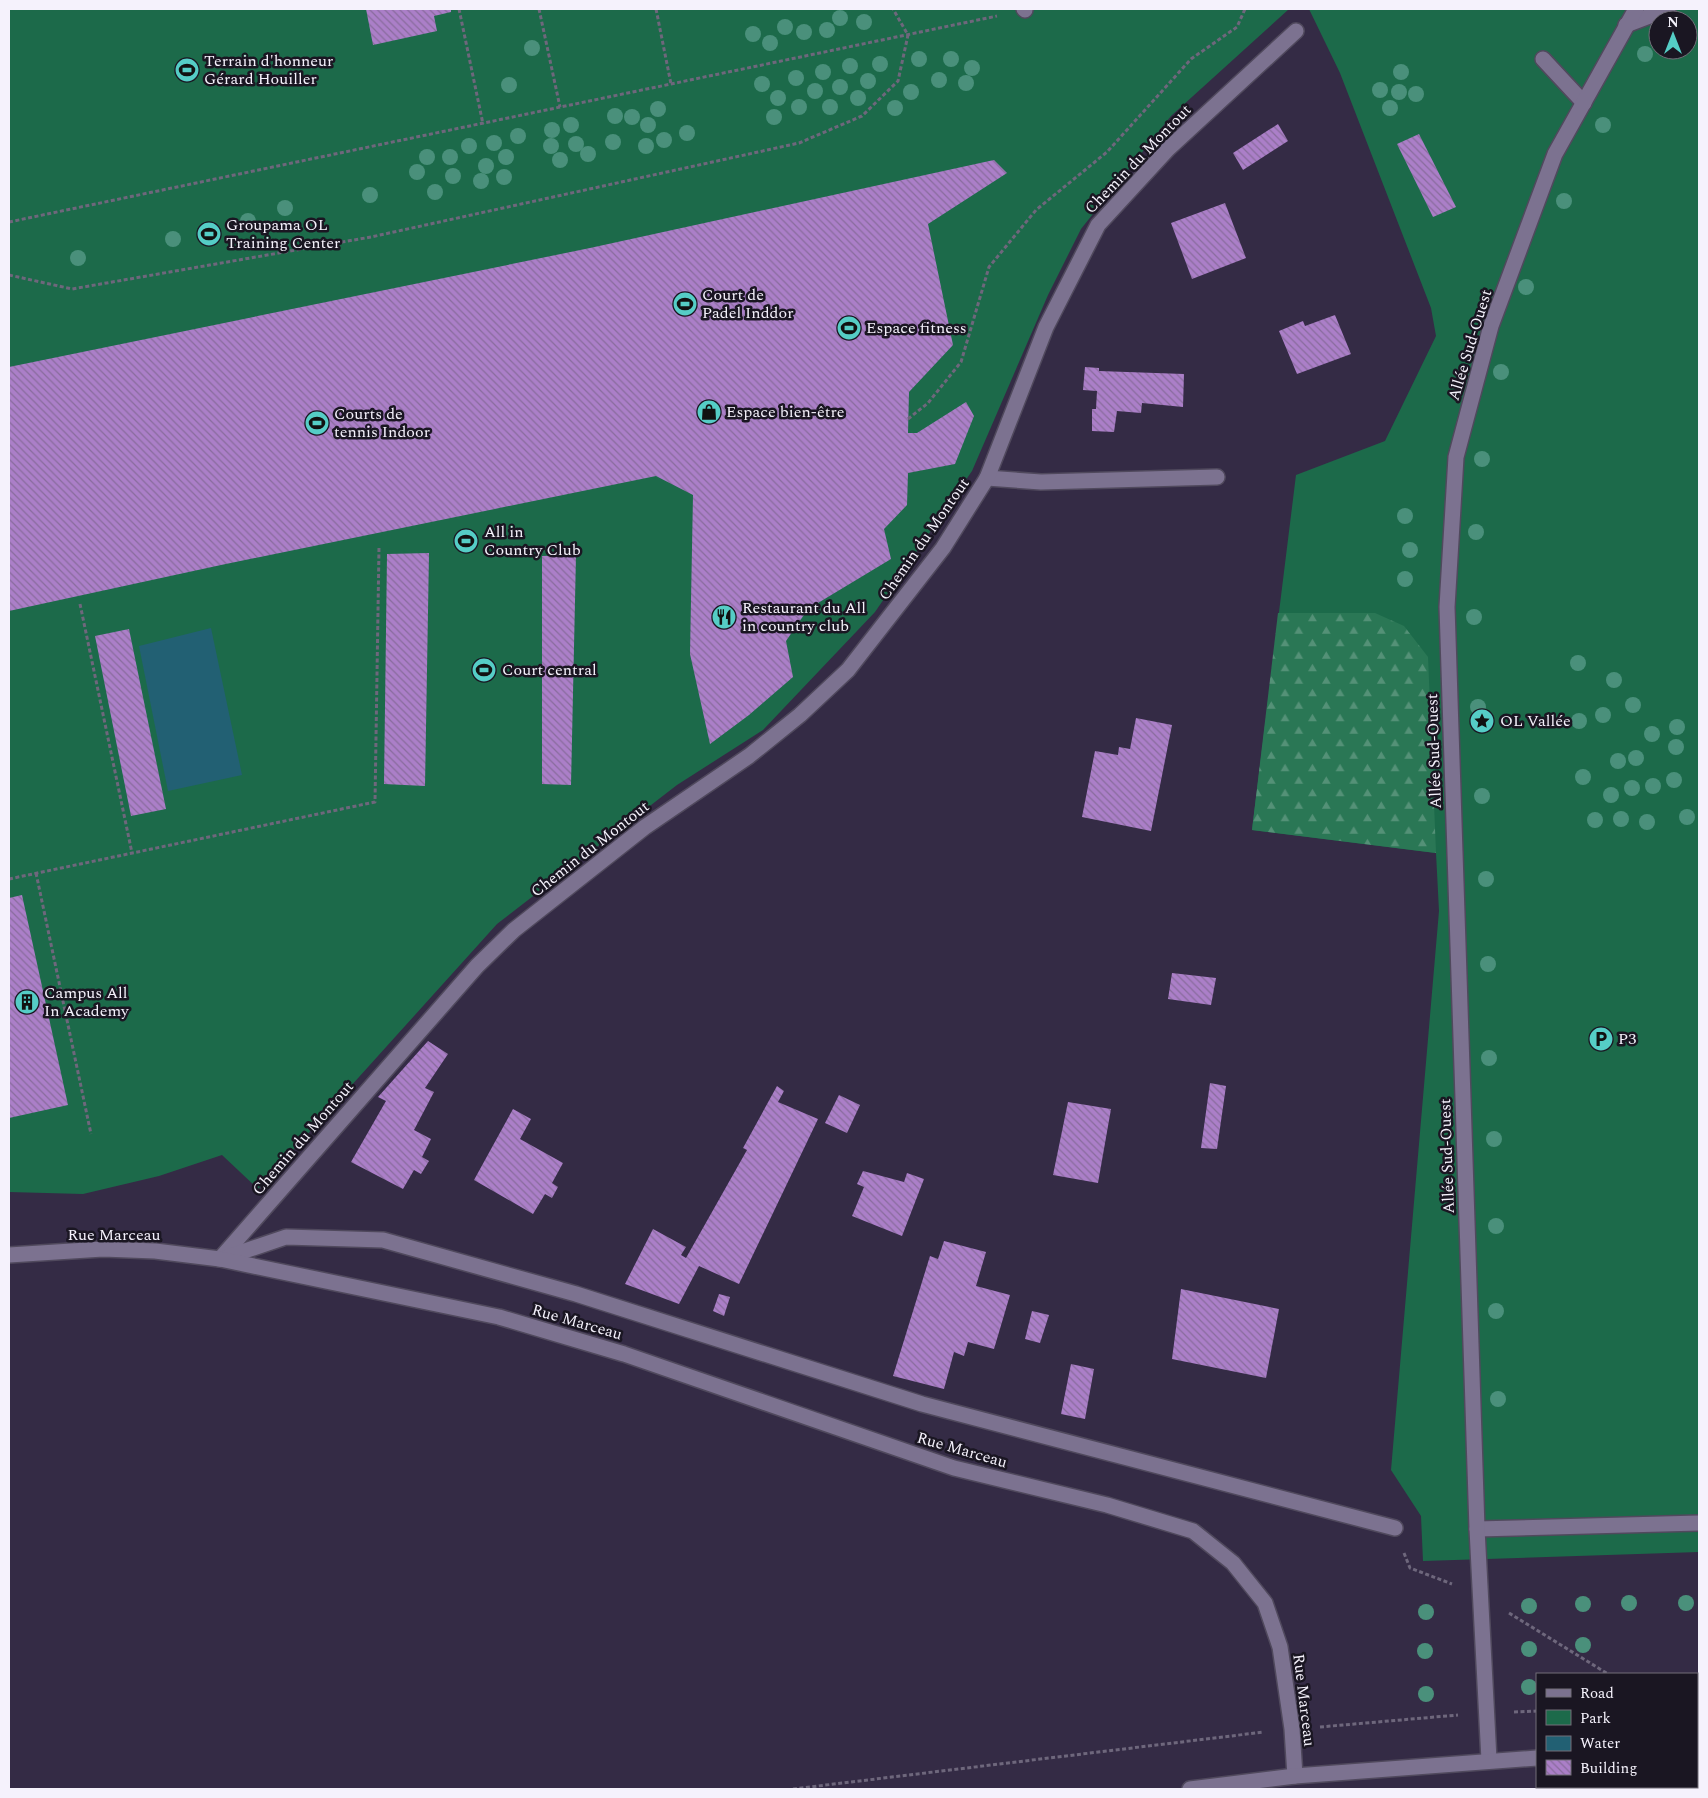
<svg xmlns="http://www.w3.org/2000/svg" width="1708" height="1798" font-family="Spectral,serif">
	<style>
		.green { fill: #1c6a4a; fill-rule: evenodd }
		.forest { fill: url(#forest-firs) }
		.water { fill: #226073 }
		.building { fill: url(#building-back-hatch) }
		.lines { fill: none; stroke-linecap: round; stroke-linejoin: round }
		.lane-casing { stroke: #50495d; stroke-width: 18 }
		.street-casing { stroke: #50495d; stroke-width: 18 }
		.secondary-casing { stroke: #50495d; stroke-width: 18 }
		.path { stroke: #6e677c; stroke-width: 3; stroke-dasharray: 4 2.5; stroke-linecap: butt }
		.lane { stroke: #7c7290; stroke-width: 15 }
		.street { stroke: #7c7290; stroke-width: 15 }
		.secondary { stroke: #7c7290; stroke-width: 15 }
		.tree { fill: #4a907b }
		.labels { text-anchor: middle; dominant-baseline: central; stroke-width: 5; stroke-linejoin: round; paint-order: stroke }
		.poi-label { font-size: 16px; fill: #f5f2fc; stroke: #1a1622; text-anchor: start }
		.street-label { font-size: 16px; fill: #f5f2fc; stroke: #1a1622 }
	</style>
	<defs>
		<pattern id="forest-firs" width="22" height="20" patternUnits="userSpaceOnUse" patternTransform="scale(1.25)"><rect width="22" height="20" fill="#2a7755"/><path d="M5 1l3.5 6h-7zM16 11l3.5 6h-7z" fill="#549177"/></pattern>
		<pattern id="building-back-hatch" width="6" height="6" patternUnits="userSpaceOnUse" patternTransform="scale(1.25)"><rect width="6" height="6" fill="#ab7fc8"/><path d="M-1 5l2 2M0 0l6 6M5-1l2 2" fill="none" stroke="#896c9d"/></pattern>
	</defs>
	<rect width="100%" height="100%" fill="#342b45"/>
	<!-- green -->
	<g class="green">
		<path d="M9 9H1289L1171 116 1081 229 1048 295 972 471 875 612 763 730 677 785 497 924 258 1189 222 1155 159 1176 83 1194 9 1192Z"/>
		<path d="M1309 9H1699V1552L1423 1561 1421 1516 1391 1470 1439 911 1436 853 1252 830 1296 475 1385 441 1436 336 1431 308 1340 73ZM1658 20H1688V50H1658Z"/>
	</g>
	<!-- forest -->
	<path class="forest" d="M1278 613H1375L1404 626 1428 657 1436 853 1252 830Z"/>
	<!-- water -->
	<path class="water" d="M211 628 242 775 168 791 139 646Z"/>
	<!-- building -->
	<g class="building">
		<path d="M366 9H451V12L434 16 437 31 373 45Z"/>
		<path d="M1278 124 1288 141 1243 170 1233 153Z"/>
		<path d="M1419 134 1456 207 1433 217 1397 144Z"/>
		<path d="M994 160 1007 173 928 224 953 345 909 392 908 433H917L966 402 974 416 955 464 908 473 907 505 884 529 891 559 808 609 786 641 793 677 749 715 710 744 690 654 693 495 656 476 221 565 9 611V367L590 248Z"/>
		<path d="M1225 203 1246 258 1192 279 1171 223Z"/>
		<path d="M1335 315 1351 354 1297 374 1279 331 1303 321 1305 326Z"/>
		<path d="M1085 367 1099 368V371L1184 374 1183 407 1142 403 1141 413 1117 411 1114 432 1092 431V409H1096L1097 391 1083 390Z"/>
		<path d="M429 553 425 786 384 784 387 554Z"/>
		<path d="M576 555 571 785 542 784V556Z"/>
		<path d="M129 629 166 809 131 816 95 636Z"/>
		<path d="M1136 718 1172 725 1151 831 1082 817 1095 751 1118 755 1119 747 1130 749Z"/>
		<path d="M22 895 68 1105 9 1118V898Z"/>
		<path d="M1172 973 1216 978 1211 1005 1168 999Z"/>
		<path d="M428 1041 448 1054 425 1088 434 1092 414 1130 431 1139 422 1157 429 1161 421 1174 414 1170 403 1189 351 1162 386 1101 378 1097Z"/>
		<path d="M1210 1083 1226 1086 1217 1149 1201 1148Z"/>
		<path d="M777 1086 784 1091 778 1102 818 1119 739 1284 699 1266 679 1304 625 1284 653 1229 686 1247 681 1255 686 1258 747 1150 743 1148Z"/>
		<path d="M839 1095 860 1105 847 1133 825 1123Z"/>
		<path d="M1068 1102 1111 1109 1098 1183 1053 1175Z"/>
		<path d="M513 1109 531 1119 520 1139 563 1163 552 1183 558 1187 552 1198 545 1194 533 1214 474 1180Z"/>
		<path d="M863 1171 904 1182 907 1173 924 1179 902 1236 852 1216 864 1187 857 1184Z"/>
		<path d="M944 1241 986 1252 976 1286 1010 1295 994 1349 968 1342 964 1356 954 1352 944 1389 893 1376 930 1256 938 1259Z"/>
		<path d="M1181 1289 1279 1309 1266 1378 1172 1359Z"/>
		<path d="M719 1294 730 1297 724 1316 713 1311Z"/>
		<path d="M1032 1311 1049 1315 1040 1343 1025 1339Z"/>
		<path d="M1071 1364 1094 1369 1085 1419 1061 1414Z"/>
	</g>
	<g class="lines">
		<defs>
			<g id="lane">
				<path d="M1024 9 1025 10"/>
				<path d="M1626 25 1668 9"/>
				<path d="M1543 59 1584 103"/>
				<path d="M1477 1529 1699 1523"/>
				<path d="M1489 1760 1477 1529 1447 607 1456 457 1491 326 1555 154 1636 9"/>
			</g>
			<g id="street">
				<path d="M987 478 1041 482 1217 477"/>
				<path d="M220 1259 477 966 514 930 645 827 749 756 800 715 848 670 943 548 987 478 1046 327 1098 225 1168 149 1296 31"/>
				<path d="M221 1259 286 1237 383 1240 576 1294 922 1404 1395 1528"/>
			</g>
			<g id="secondary">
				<path d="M9 1255 103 1249 155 1251 220 1259 499 1317 624 1354 954 1468 1107 1505 1193 1531 1233 1563 1265 1603 1280 1647 1292 1729 1295 1776"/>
				<path d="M1697 1750H1699"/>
				<path d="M1190 1789 1295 1776 1537 1758"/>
			</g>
		</defs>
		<!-- lane casing -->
		<use href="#lane" class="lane-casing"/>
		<!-- street casing -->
		<use href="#street" class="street-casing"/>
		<!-- secondary casing -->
		<use href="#secondary" class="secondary-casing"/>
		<!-- path -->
		<g class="path">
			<path d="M459 9 483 124"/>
			<path d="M539 9 560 107"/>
			<path d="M656 9 671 84"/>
			<path d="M9 222 997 16"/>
			<path d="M9 275 72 289 371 237 799 143 862 116 898 81 908 35 893 9"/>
			<path d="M908 419 928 403 961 362 989 267 1036 210 1107 152 1191 59 1237 27 1245 9"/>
			<path d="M80 604 132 853"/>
			<path d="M36 873 91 1134"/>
			<path d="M9 879 375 802 379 547"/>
			<path d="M1404 1553 1410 1568 1452 1584"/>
			<path d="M1509 1613 1608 1674"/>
			<path d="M1697 1707H1699"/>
			<path d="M1514 1712 1537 1711"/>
			<path d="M1320 1727 1458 1715"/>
			<path d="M1543 1787H1554"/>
			<path d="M793 1789 1264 1732"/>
		</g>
		<!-- lane -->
		<use href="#lane" class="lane"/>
		<!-- street -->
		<use href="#street" class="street"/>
		<!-- secondary -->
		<use href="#secondary" class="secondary"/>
	</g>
	<!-- trees -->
	<g class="tree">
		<circle cx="840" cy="18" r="8"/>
		<circle cx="864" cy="22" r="8"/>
		<circle cx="785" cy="27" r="8"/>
		<circle cx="827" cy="30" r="8"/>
		<circle cx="804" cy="32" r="8"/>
		<circle cx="753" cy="34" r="8"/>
		<circle cx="770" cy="43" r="8"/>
		<circle cx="532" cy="48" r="8"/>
		<circle cx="1645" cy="54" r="8"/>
		<circle cx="919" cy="59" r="8"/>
		<circle cx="951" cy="59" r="8"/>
		<circle cx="880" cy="64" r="8"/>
		<circle cx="850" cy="66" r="8"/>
		<circle cx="972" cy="68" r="8"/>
		<circle cx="823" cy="72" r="8"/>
		<circle cx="1401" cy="72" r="8"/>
		<circle cx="796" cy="78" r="8"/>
		<circle cx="939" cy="80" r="8"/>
		<circle cx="868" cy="81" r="8"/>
		<circle cx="966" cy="83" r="8"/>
		<circle cx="762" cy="84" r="8"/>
		<circle cx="509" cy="85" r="8"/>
		<circle cx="840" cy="87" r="8"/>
		<circle cx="1380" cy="90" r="8"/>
		<circle cx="815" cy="91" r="8"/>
		<circle cx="911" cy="92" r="8"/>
		<circle cx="1399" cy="92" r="8"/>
		<circle cx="1416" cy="94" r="8"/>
		<circle cx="778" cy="98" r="8"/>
		<circle cx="858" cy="98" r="8"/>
		<circle cx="799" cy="107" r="8"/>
		<circle cx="830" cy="107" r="8"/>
		<circle cx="895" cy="108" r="8"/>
		<circle cx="1390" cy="108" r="8"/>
		<circle cx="658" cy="109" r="8"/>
		<circle cx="615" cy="116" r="8"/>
		<circle cx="632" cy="117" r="8"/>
		<circle cx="774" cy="117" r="8"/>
		<circle cx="571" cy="125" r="8"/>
		<circle cx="648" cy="125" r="8"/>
		<circle cx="1603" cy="125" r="8"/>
		<circle cx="552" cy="130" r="8"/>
		<circle cx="687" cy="133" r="8"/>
		<circle cx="518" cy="136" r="8"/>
		<circle cx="664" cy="140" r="8"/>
		<circle cx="613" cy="142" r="8"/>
		<circle cx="494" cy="143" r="8"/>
		<circle cx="576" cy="144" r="8"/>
		<circle cx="469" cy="146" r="8"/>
		<circle cx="551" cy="146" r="8"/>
		<circle cx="646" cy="146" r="8"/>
		<circle cx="588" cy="154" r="8"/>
		<circle cx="427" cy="157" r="8"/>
		<circle cx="450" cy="157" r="8"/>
		<circle cx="506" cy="157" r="8"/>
		<circle cx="560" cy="160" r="8"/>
		<circle cx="486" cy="166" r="8"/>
		<circle cx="417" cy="172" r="8"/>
		<circle cx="453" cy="176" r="8"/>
		<circle cx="504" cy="177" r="8"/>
		<circle cx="481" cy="181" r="8"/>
		<circle cx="435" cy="192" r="8"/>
		<circle cx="370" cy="195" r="8"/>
		<circle cx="1564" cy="201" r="8"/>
		<circle cx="285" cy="208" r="8"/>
		<circle cx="248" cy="221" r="8"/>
		<circle cx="173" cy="239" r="8"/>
		<circle cx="78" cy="258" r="8"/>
		<circle cx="1526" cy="287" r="8"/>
		<circle cx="1501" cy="372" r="8"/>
		<circle cx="1482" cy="459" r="8"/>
		<circle cx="1405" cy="516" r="8"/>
		<circle cx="1476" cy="532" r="8"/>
		<circle cx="1410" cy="550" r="8"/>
		<circle cx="1405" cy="579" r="8"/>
		<circle cx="1474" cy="617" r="8"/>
		<circle cx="1578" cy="663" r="8"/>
		<circle cx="1614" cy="680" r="8"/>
		<circle cx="1633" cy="705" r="8"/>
		<circle cx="1478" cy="707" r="8"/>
		<circle cx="1603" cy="715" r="8"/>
		<circle cx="1579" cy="721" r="8"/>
		<circle cx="1677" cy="727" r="8"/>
		<circle cx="1652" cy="734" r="8"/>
		<circle cx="1676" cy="747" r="8"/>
		<circle cx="1636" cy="758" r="8"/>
		<circle cx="1618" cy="761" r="8"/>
		<circle cx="1583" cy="777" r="8"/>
		<circle cx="1674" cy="780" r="8"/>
		<circle cx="1653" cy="786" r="8"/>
		<circle cx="1632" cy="788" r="8"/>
		<circle cx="1611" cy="795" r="8"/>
		<circle cx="1482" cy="796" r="8"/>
		<circle cx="1687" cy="817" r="8"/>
		<circle cx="1621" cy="819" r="8"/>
		<circle cx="1595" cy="820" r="8"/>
		<circle cx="1647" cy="822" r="8"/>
		<circle cx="1486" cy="879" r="8"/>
		<circle cx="1488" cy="964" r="8"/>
		<circle cx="1489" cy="1058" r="8"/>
		<circle cx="1494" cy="1139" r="8"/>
		<circle cx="1496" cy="1226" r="8"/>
		<circle cx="1496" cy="1311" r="8"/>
		<circle cx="1498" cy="1399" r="8"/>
		<circle cx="1629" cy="1603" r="8"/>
		<circle cx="1686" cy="1603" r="8"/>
		<circle cx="1583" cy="1604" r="8"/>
		<circle cx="1529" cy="1606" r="8"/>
		<circle cx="1426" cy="1612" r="8"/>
		<circle cx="1583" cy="1645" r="8"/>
		<circle cx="1529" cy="1649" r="8"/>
		<circle cx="1425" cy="1651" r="8"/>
		<circle cx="1529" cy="1687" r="8"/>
		<circle cx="1426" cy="1694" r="8"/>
	</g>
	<!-- icons -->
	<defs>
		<symbol id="stadium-disc" viewBox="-11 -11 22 22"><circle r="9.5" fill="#55cdc6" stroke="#1a1622"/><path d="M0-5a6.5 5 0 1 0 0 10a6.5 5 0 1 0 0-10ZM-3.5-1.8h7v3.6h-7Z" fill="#111"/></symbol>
		<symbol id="shop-disc" viewBox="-11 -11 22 22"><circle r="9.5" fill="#55cdc6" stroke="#1a1622"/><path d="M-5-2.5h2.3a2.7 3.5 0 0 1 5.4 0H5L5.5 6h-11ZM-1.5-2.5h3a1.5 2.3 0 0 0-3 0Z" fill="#111"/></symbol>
		<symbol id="restaurant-disc" viewBox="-11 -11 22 22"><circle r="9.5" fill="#55cdc6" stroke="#1a1622"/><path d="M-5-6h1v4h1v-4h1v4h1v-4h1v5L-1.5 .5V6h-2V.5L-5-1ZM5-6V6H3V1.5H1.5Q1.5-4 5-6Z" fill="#111"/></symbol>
		<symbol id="sight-disc" viewBox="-11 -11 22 22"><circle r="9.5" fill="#55cdc6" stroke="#1a1622"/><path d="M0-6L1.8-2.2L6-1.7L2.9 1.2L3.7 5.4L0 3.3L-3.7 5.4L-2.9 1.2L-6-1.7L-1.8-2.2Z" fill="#111"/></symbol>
		<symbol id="building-disc" viewBox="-11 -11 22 22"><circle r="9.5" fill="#55cdc6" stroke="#1a1622"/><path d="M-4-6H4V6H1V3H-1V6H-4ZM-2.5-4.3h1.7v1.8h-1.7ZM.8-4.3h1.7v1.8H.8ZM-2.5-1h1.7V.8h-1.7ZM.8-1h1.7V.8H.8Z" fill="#111"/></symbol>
		<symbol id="parking-disc" viewBox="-11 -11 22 22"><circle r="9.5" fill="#55cdc6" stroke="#1a1622"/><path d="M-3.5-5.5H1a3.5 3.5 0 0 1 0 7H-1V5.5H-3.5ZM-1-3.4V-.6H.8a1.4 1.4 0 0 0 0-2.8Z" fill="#111"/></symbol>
	</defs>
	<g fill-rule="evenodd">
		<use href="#stadium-disc" x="173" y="56" width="28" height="28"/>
		<use href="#stadium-disc" x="195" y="220" width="28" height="28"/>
		<use href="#stadium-disc" x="671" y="290" width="28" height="28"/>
		<use href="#stadium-disc" x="835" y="314" width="28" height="28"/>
		<use href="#shop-disc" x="695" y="398" width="28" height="28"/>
		<use href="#stadium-disc" x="303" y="409" width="28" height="28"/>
		<use href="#stadium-disc" x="452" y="527" width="28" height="28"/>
		<use href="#restaurant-disc" x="710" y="603" width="28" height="28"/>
		<use href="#stadium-disc" x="470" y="656" width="28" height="28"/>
		<use href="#sight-disc" x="1468" y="707" width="28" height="28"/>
		<use href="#building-disc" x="13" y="988" width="28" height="28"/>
		<use href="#parking-disc" x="1587" y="1025" width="28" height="28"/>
	</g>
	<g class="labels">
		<!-- poi labels -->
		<g class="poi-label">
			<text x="204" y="61">Terrain d'honneur<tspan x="204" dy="18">Gérard Houiller</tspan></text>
			<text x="226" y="225">Groupama OL<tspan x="226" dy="18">Training Center</tspan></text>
			<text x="702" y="295">Court de<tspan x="702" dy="18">Padel Inddor</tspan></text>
			<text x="866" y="328">Espace fitness</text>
			<text x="726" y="412">Espace bien-être</text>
			<text x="334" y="414">Courts de<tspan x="334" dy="18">tennis Indoor</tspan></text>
			<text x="484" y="532">All in<tspan x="484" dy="18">Country Club</tspan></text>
			<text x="742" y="608">Restaurant du All<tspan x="742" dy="18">in country club</tspan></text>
			<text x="502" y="670">Court central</text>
			<text x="1500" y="721">OL Vallée</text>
			<text x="44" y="993">Campus All<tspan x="44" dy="18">In Academy</tspan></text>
			<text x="1618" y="1039">P3</text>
		</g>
		<!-- street labels -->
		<g class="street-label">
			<text transform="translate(1138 159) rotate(-46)">Chemin du Montout</text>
			<text transform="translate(1470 345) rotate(-73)">Allée Sud-Ouest</text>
			<text transform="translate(924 539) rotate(-55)">Chemin du Montout</text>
			<text transform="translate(1434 751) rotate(-92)">Allée Sud-Ouest</text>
			<text transform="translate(590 849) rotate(-38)">Chemin du Montout</text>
			<text transform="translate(303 1138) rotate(-49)">Chemin du Montout</text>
			<text transform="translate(1447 1156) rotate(-92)">Allée Sud-Ouest</text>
			<text x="114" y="1235">Rue Marceau</text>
			<text transform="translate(577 1322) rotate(16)">Rue Marceau</text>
			<text transform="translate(962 1450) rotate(16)">Rue Marceau</text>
			<text transform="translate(1304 1700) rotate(83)">Rue Marceau</text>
		</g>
	</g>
	<!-- border -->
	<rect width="1708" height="1798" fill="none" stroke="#f5f2fc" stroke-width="20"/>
	<!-- legend -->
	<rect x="1536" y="1673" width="162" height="115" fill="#1a1622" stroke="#726e79"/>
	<rect x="1546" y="1689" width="25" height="8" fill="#7c7290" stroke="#726e79"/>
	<text x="1580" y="1698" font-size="15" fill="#f5f2fc">Road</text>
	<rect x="1546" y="1710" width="25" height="15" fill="#1c6a4a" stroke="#726e79"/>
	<text x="1580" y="1723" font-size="15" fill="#f5f2fc">Park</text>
	<rect x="1546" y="1736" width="25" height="15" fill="#226073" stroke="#726e79"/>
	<text x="1580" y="1748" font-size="15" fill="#f5f2fc">Water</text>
	<rect x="1546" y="1760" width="25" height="15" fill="url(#building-back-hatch)" stroke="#726e79"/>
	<text x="1580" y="1773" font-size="15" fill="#f5f2fc">Building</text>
	<!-- north arrow -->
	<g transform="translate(1673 35)"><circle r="24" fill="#1a1622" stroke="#726e79"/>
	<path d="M0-4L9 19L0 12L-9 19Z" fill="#55cdc6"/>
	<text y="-8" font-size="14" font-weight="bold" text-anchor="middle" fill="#f5f2fc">N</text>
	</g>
</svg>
